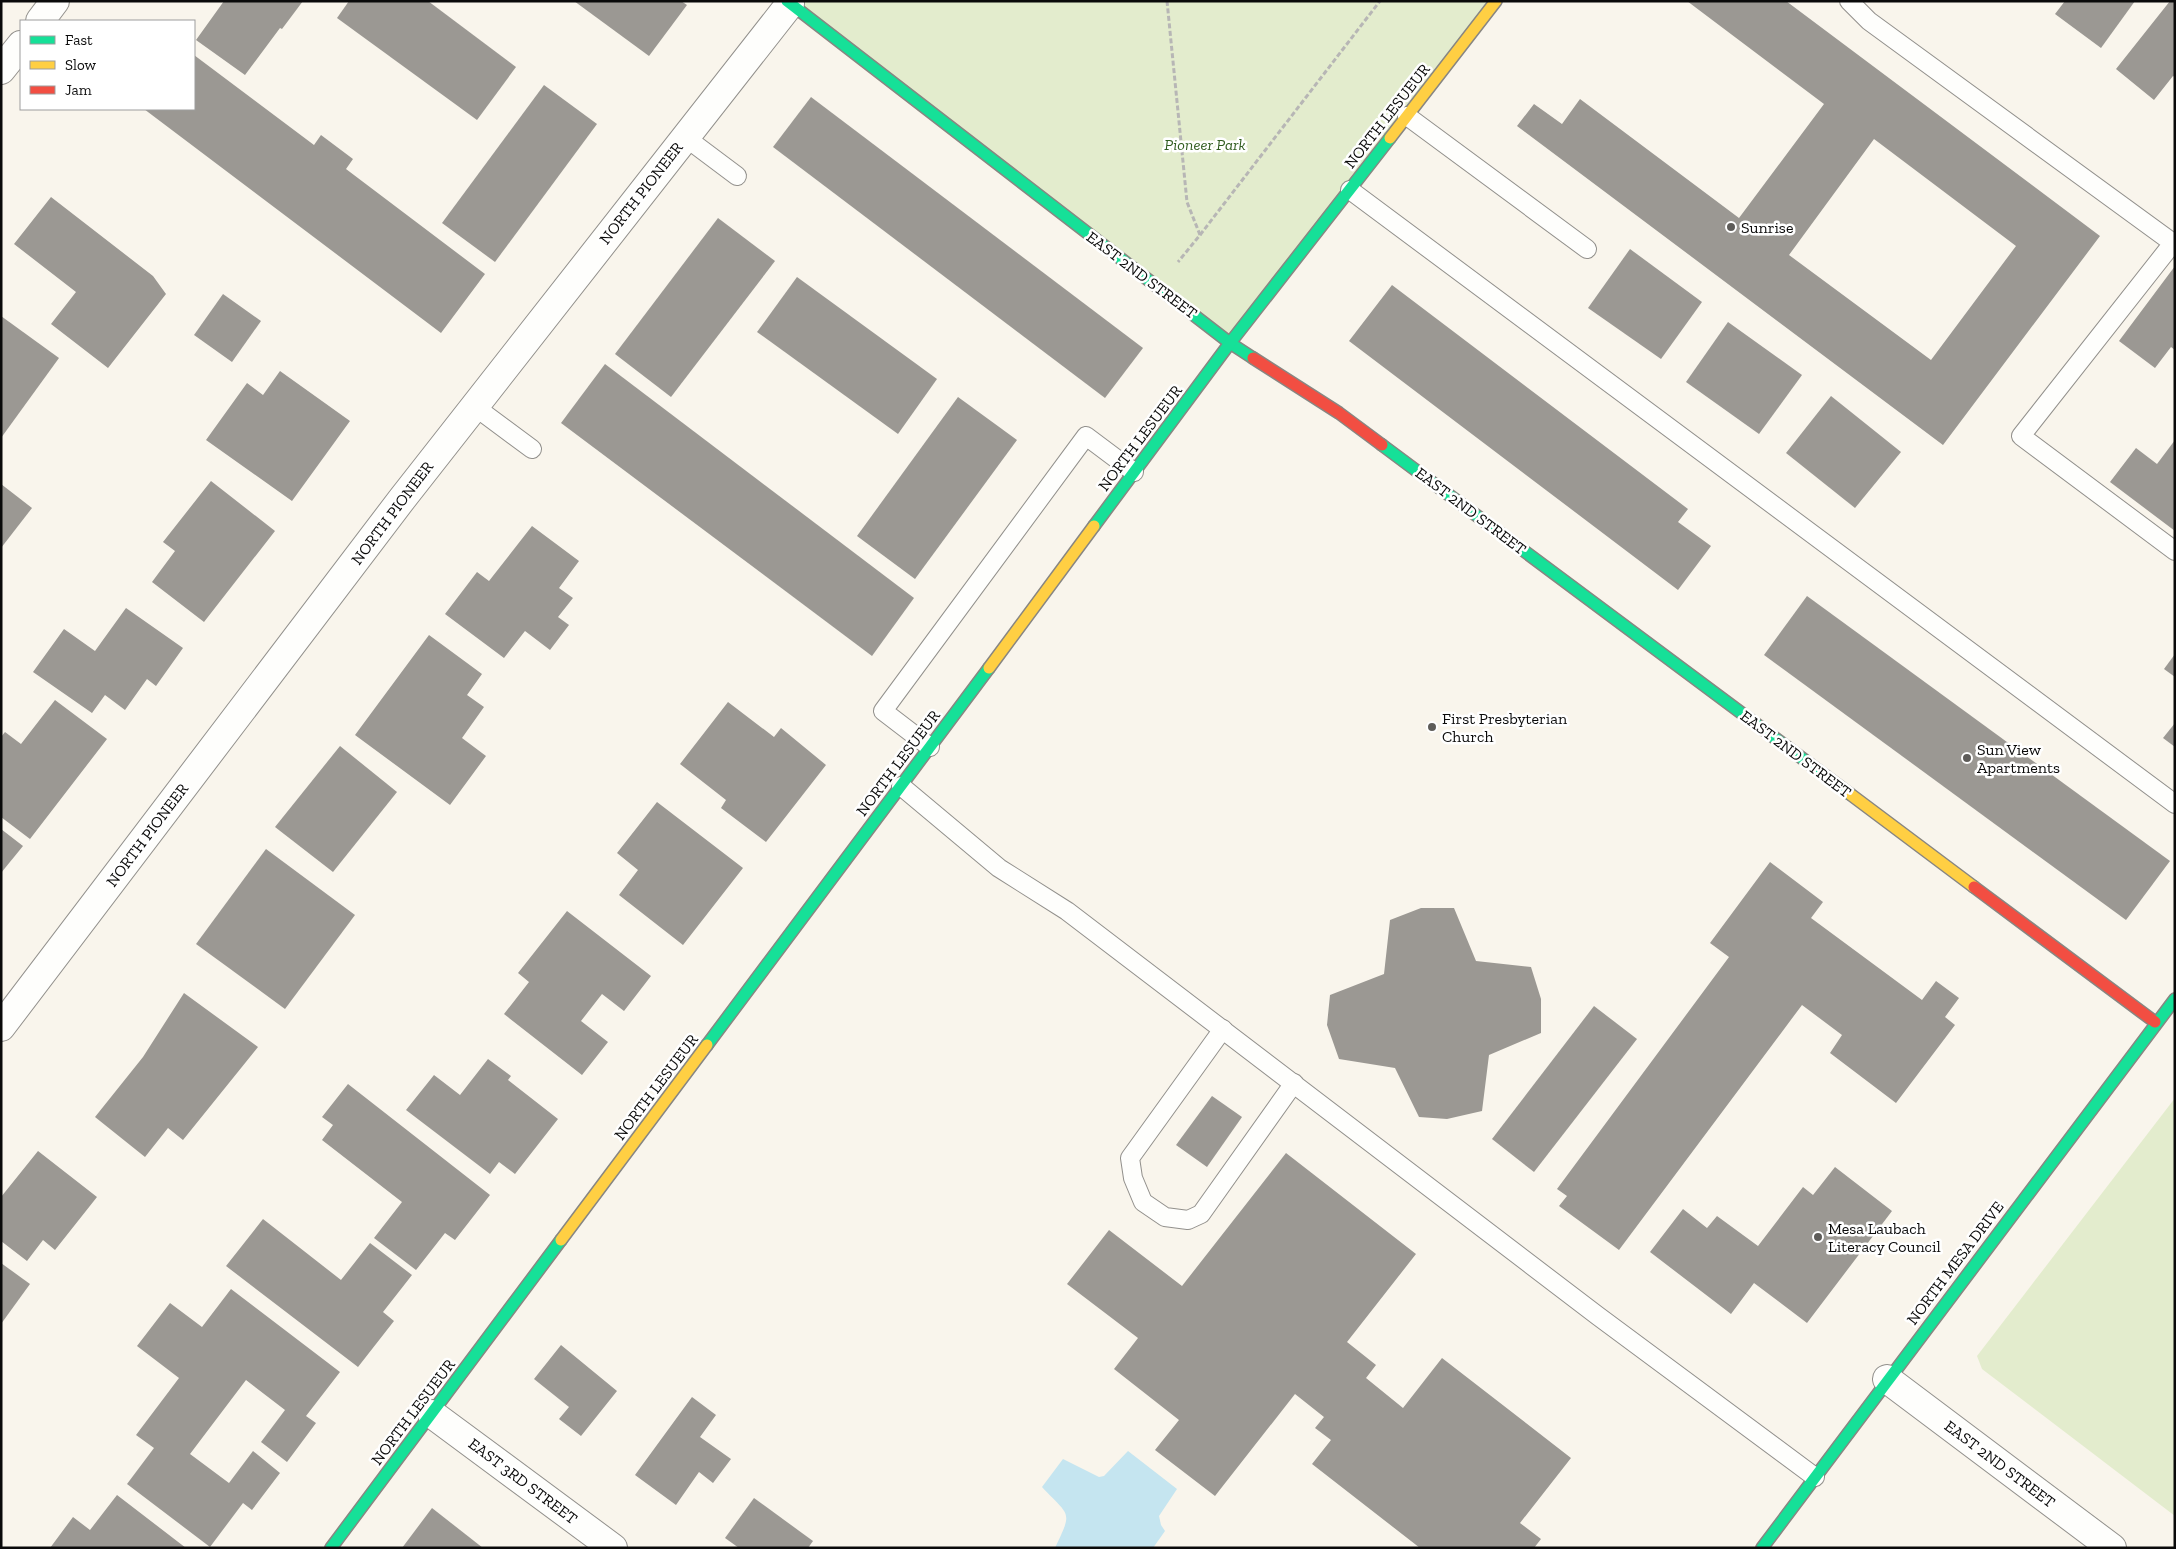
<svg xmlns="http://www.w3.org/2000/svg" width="2176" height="1549" font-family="'Zilla Slab',serif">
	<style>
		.green { fill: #e3eccd }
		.water { fill: #c5e5f0 }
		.building { fill: #9b9893; fill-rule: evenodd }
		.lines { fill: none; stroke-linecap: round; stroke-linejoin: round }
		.lane-casing { stroke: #92908c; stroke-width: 20 }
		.street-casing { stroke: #92908c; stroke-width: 30 }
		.fast-casing { stroke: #888682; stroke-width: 14 }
		.slow-casing { stroke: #888682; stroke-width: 14 }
		.jam-casing { stroke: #888682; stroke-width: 14 }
		.path { stroke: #b7b6b5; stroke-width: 3; stroke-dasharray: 5 2.5; stroke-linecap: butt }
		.lane { stroke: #fefefc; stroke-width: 18 }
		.street { stroke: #fefefc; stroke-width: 28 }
		.fast { stroke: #16e098; stroke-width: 11 }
		.slow { stroke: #ffcf43; stroke-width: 11 }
		.jam { stroke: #f24e42; stroke-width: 11 }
		.poi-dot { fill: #5e5c59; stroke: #fff; stroke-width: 2 }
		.labels { text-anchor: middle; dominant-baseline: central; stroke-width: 5; stroke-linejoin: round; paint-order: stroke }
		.street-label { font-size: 16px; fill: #0a0a0a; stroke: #fff }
		.park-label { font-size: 16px; font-style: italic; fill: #305c1f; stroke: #fff }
		.poi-label { font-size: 16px; fill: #0a0a0a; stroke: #fff; text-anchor: start }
	</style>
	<rect width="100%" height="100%" fill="#f9f5ec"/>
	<!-- green -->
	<g class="green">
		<path d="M787 1H1496L1230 343Z"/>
		<path d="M2175 1098V1516L1982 1369 1977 1356Z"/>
	</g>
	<!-- water -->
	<path class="water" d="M1128 1451 1177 1489 1159 1516 1161 1525 1165 1531 1153 1548H1055C1073 1510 1070 1517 1042 1487L1063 1459 1099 1477 1104 1476Z"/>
	<!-- building -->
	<g class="building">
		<path d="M224 1H303L282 29 280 28 245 75 196 40Z"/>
		<path d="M349 1H428L516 67 477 120 337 18Z"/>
		<path d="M574 1H681L687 5 649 56Z"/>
		<path d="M1687 1H1786L2100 236 1943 445 1517 126 1534 104 1562 124 1580 99 1739 218 1824 104ZM1874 139 2016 246 1931 360 1789 255Z"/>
		<path d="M2065 1H2135L2101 48 2055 14Z"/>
		<path d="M2170 1H2175V77L2173 76 2154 100 2116 69Z"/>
		<path d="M194 55 314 145 321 135 353 159 346 169 485 274 441 333 144 109H194Z"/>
		<path d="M544 85 597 124 495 262 442 223Z"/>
		<path d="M811 97 1143 348 1105 398 773 147Z"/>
		<path d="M51 197 153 276 166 294 108 368 51 324 76 292 14 244Z"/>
		<path d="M718 218 775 261 671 397 615 354Z"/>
		<path d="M1630 249 1702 302 1661 359 1588 308Z"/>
		<path d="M2175 266V350L2171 347 2155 368 2119 341Z"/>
		<path d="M797 277 937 379 898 434 757 332Z"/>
		<path d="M1392 285 1688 509 1678 522 1711 546 1678 590 1349 341Z"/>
		<path d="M223 294 261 321 232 362 194 335Z"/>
		<path d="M1 316 59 358 1 438Z"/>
		<path d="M1728 322 1802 375 1759 434 1686 382Z"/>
		<path d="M605 364 914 598 872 656 561 423Z"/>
		<path d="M280 371 350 421 292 501 206 440 247 383 263 395Z"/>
		<path d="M1831 396 1901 452 1855 508 1786 453Z"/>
		<path d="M958 397 1017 440 915 579 857 536Z"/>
		<path d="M2175 440V531L2110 482 2136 448 2157 464Z"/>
		<path d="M211 481 275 531 204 622 152 582 175 551 163 542Z"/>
		<path d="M1 484 32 508 1 548Z"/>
		<path d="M532 526 579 561 559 588 573 598 558 617 569 625 550 650 525 631 504 658 445 614 477 572 489 581Z"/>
		<path d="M1807 596 2170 861 2126 920 1764 655Z"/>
		<path d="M126 608 183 648 156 686 147 679 125 710 105 695 92 713 33 672 64 629 95 651Z"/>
		<path d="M429 635 482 674 467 695 484 707 462 738 486 756 450 805 355 735Z"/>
		<path d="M2175 654V677L2164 669Z"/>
		<path d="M55 700 107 739 30 839 1 817V737L5 732 21 744Z"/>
		<path d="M728 702 774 737 781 728 826 765 766 842 721 808 726 800 680 764Z"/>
		<path d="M2175 723V747L2163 738Z"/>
		<path d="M340 746 397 792 333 872 275 827Z"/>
		<path d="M657 802 743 868 683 945 619 895 638 870 617 853Z"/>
		<path d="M1 829 23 846 1 873Z"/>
		<path d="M266 849 355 915 285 1009 196 944Z"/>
		<path d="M1770 862 1823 902 1811 918 1922 1000 1936 981 1959 998 1945 1017 1955 1025 1896 1103 1830 1053 1842 1035 1802 1005 1619 1250 1559 1206 1567 1196 1557 1189 1729 957 1710 943Z"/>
		<path d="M1421 908H1454L1476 961 1531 967 1541 999V1033L1489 1055 1482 1111 1447 1119 1419 1117 1395 1068 1339 1059 1327 1025 1330 995 1384 974 1390 920Z"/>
		<path d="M567 911 651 976 624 1011 602 994 581 1021 608 1042 582 1075 504 1014 529 982 518 973Z"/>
		<path d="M184 993 258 1047 183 1140 168 1128 145 1157 95 1117 143 1057Z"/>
		<path d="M1594 1006 1637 1039 1534 1172 1492 1139Z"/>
		<path d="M488 1059 511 1076 508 1080 558 1119 515 1174 499 1162 490 1174 406 1110 434 1075 460 1095Z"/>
		<path d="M348 1084 490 1195 455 1240 445 1233 416 1270 374 1238 402 1202 322 1140 333 1125 322 1117Z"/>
		<path d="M1212 1096 1242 1117 1207 1167 1176 1145Z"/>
		<path d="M38 1151 97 1197 55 1250 43 1240 27 1261 1 1241V1197Z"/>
		<path d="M1286 1153 1416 1254 1347 1342 1376 1365 1366 1378 1403 1408 1442 1358 1571 1458 1520 1523 1541 1539 1534 1548H1420L1312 1464 1331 1440 1315 1428 1324 1417 1295 1394 1215 1496 1155 1450 1179 1420 1114 1369 1138 1338 1067 1284 1109 1230 1182 1286Z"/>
		<path d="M1835 1167 1892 1211 1807 1323 1754 1283 1731 1314 1650 1252 1683 1209 1707 1228 1717 1216 1758 1246 1803 1187 1813 1195Z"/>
		<path d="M263 1219 341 1280 370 1243 412 1275 383 1312 394 1321 358 1367 226 1266Z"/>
		<path d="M1 1263 30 1284 1 1324Z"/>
		<path d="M231 1289 340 1372 306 1416 316 1423 287 1462 261 1442 285 1410 246 1380 190 1454 229 1483 253 1451 280 1473 252 1510 243 1503 210 1547 127 1484 154 1448 136 1435 179 1378 137 1346 170 1303 202 1327Z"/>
		<path d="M561 1345 617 1391 581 1436 559 1419 569 1407 534 1379Z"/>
		<path d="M692 1397 716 1415 700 1437 731 1459 713 1483 699 1472 676 1505 635 1475Z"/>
		<path d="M117 1495 186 1548H50L73 1517 90 1530Z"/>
		<path d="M754 1498 813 1541 808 1548H739L725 1538Z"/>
		<path d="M432 1508 483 1548H402Z"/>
	</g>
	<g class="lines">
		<defs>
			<g id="lane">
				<path d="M1849 1 1869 21 2173 243 2021 436 2175 551"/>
				<path d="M1407 116 1587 249"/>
				<path d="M685 137 737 176"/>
				<path d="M1350 190 2175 804"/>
				<path d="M474 406 532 449"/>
				<path d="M930 747 883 711 1086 436 1134 472"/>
				<path d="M901 786 999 868 1067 911 1598 1316 1815 1477"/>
				<path d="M1223 1029 1130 1158 1133 1178 1143 1202 1165 1217 1188 1220 1201 1214 1294 1083"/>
			</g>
			<g id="street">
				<path d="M40 21 55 1"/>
				<path d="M1 70 21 45"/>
				<path d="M1 1027 402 499 790 4"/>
				<path d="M1887 1379 2112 1548"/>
				<path d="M432 1414 613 1548"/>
			</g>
			<g id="fast">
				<path d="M787 1 1230 343 1253 358"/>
				<path d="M1382 445 1850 794"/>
				<path d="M1094 526 1230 343 1390 138"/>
				<path d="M707 1045 989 668"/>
				<path d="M331 1548 561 1240"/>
				<path d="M1762 1548 2175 999"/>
			</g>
			<g id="slow">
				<path d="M1390 138 1496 1"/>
				<path d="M989 668 1094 526"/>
				<path d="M1850 794 1974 887"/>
				<path d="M561 1240 707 1045"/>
			</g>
			<g id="jam">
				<path d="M1253 358 1339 413 1382 445"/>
				<path d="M1974 887 2155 1022"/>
			</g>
		</defs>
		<!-- lane casing -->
		<use href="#lane" class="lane-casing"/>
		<!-- street casing -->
		<use href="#street" class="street-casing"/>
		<!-- fast casing -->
		<use href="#fast" class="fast-casing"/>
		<!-- slow casing -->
		<use href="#slow" class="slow-casing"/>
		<!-- jam casing -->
		<use href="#jam" class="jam-casing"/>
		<!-- path -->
		<g class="path">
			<path d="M1167 1 1187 202 1200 235 1178 262"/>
			<path d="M1200 235 1380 1"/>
		</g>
		<!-- lane -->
		<use href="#lane" class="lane"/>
		<!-- street -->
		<use href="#street" class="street"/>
		<!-- fast -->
		<use href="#fast" class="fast"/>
		<!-- slow -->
		<use href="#slow" class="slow"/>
		<!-- jam -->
		<use href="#jam" class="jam"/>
	</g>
	<!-- markers -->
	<g class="poi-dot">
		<circle cx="1731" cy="227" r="5"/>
		<circle cx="1432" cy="727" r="5"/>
		<circle cx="1967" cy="758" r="5"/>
		<circle cx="1818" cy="1237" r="5"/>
	</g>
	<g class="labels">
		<!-- street labels -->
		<g class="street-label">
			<text transform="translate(1387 116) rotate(-52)">NORTH LESUEUR</text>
			<text transform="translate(641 193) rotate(-52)">NORTH PIONEER</text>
			<text transform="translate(1142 275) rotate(37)">EAST 2ND STREET</text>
			<text transform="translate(1140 438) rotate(-53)">NORTH LESUEUR</text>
			<text transform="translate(1471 511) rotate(37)">EAST 2ND STREET</text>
			<text transform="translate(392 513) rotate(-53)">NORTH PIONEER</text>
			<text transform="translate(1796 754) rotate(37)">EAST 2ND STREET</text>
			<text transform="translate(898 763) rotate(-53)">NORTH LESUEUR</text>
			<text transform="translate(147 835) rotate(-53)">NORTH PIONEER</text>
			<text transform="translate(656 1087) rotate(-53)">NORTH LESUEUR</text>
			<text transform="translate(1955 1263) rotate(-53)">NORTH MESA DRIVE</text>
			<text transform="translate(413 1412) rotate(-53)">NORTH LESUEUR</text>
			<text transform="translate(2000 1464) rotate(37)">EAST 2ND STREET</text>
			<text transform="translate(523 1481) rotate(37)">EAST 3RD STREET</text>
		</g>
		<!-- park labels -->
		<g class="park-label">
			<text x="1205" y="144">Pioneer Park</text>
		</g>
		<!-- poi labels -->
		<g class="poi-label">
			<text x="1741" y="227">Sunrise</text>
			<text x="1442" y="718">First Presbyterian<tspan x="1442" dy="18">Church</tspan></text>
			<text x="1977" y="749">Sun View<tspan x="1977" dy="18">Apartments</tspan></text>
			<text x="1828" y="1228">Mesa Laubach<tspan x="1828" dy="18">Literacy Council</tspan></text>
		</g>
	</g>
	<!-- border -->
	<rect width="2176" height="1549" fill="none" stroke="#0a0a0a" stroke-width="5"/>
	<!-- legend -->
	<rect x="20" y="20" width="175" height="90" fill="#ffffff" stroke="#9d9d9d"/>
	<rect x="30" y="36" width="25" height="8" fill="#16e098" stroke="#9d9d9d"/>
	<text x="65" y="45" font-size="15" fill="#0a0a0a">Fast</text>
	<rect x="30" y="61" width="25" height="8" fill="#ffcf43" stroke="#9d9d9d"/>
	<text x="65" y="70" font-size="15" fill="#0a0a0a">Slow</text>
	<rect x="30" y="86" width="25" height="8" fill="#f24e42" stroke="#9d9d9d"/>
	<text x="65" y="95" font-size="15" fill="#0a0a0a">Jam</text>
</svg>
